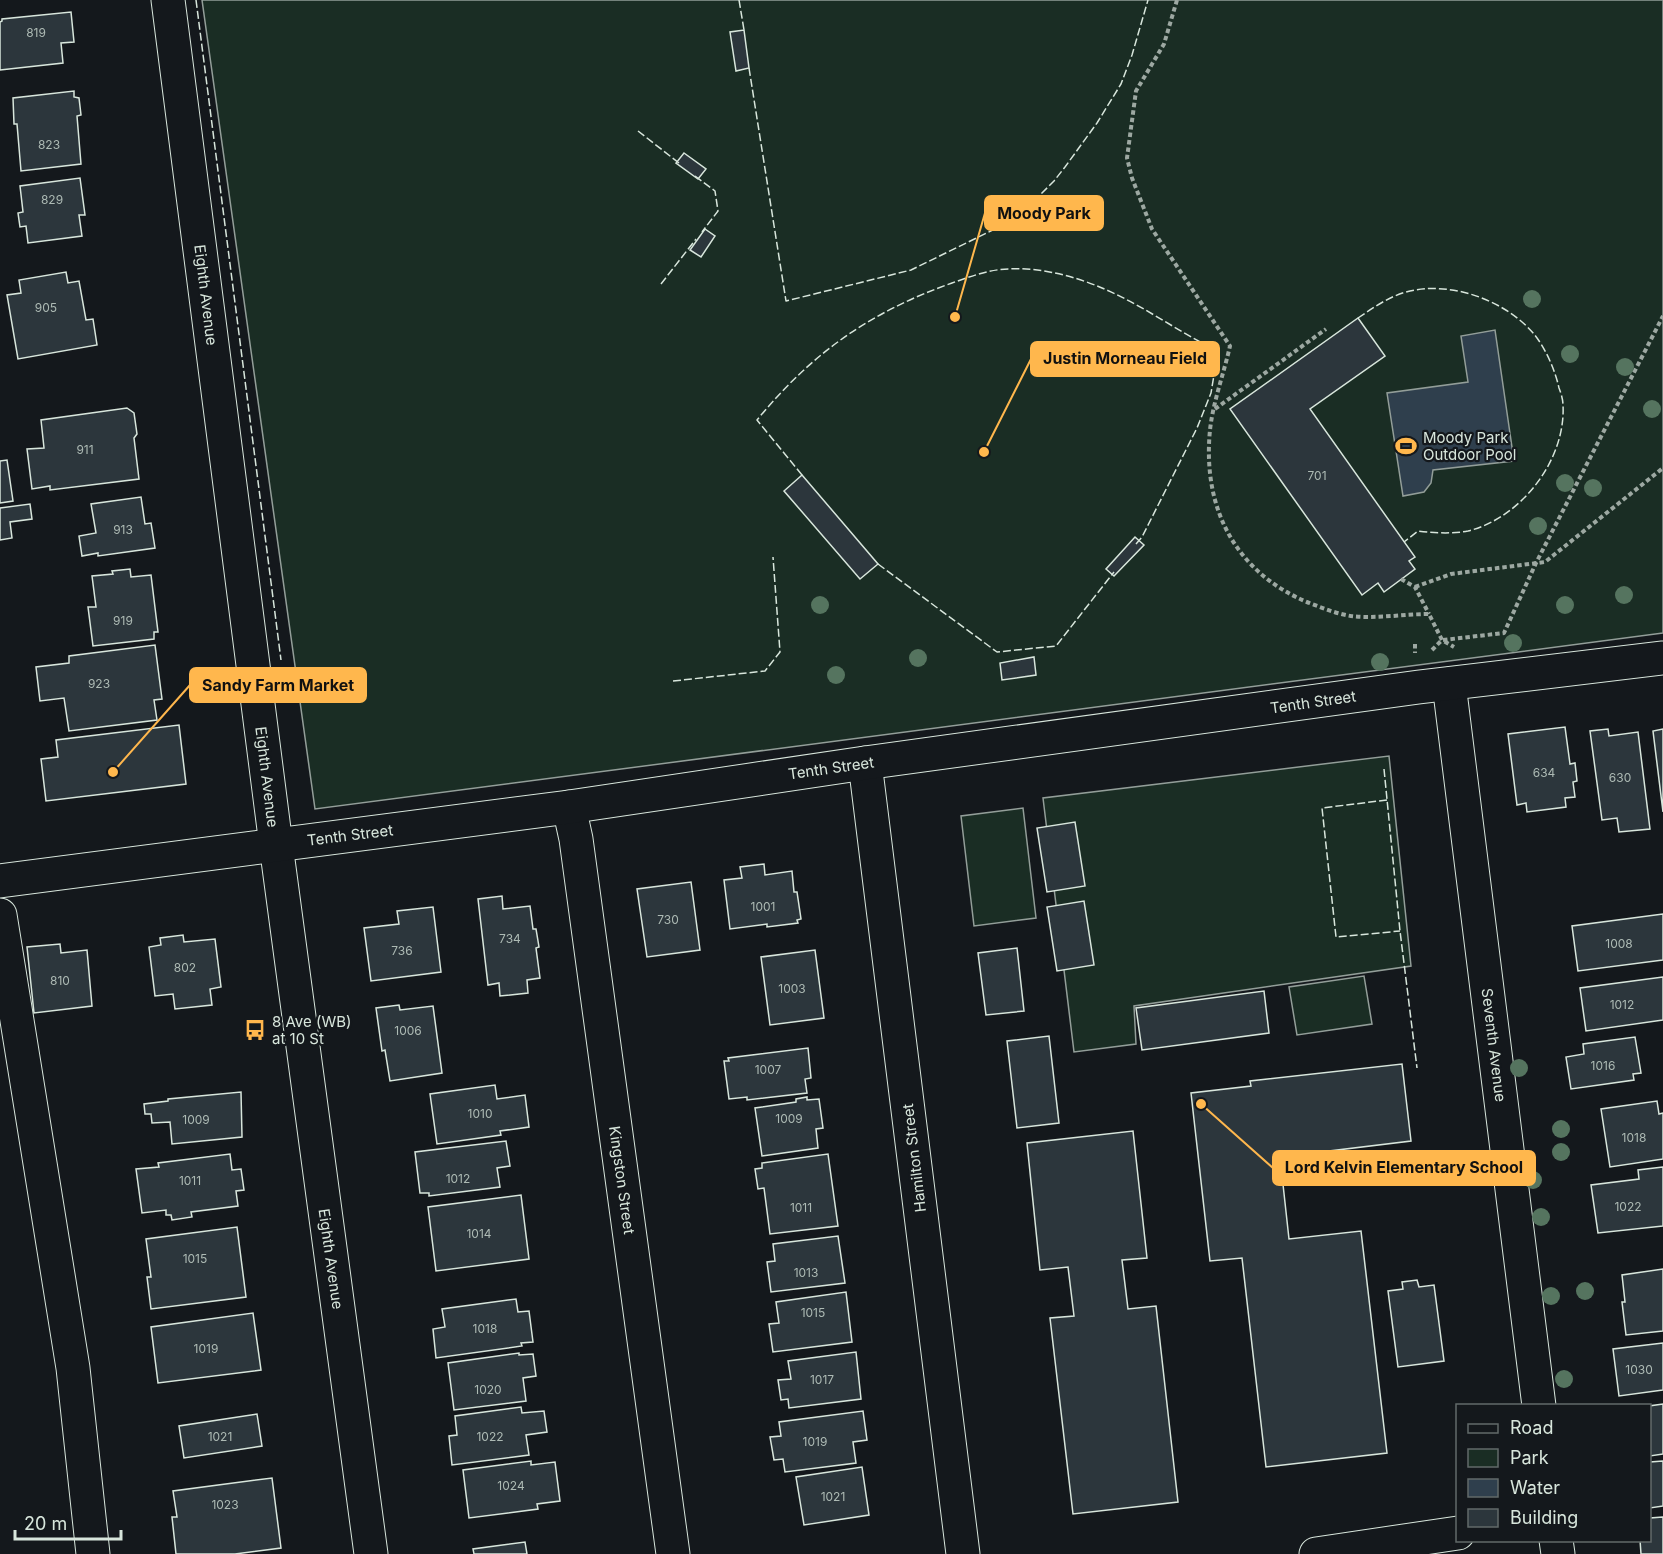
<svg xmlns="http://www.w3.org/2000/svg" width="1663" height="1554" font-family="Inter,sans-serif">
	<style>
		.green { fill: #1a2d24; stroke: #939e99; stroke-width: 1.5 }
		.water { fill: #2f3f4d; stroke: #939e99; stroke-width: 1.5 }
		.building { fill: #2c363c; stroke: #d8e6dc; stroke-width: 1.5 }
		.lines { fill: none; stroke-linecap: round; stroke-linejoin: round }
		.minor-casing { stroke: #d8e6dc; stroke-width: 35 }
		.path { stroke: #9da8a2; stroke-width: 4; stroke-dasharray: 4.5 3; stroke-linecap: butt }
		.minor { stroke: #14181c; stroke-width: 33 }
		.fence { stroke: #d8e6dc; stroke-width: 1.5; stroke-dasharray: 8 3; stroke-linecap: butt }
		.tree { fill: #55745f }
		.labels { text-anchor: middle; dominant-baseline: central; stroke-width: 4.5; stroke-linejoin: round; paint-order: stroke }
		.number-label { font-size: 12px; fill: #adbab4 }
		.street-label { font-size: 15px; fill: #d8e6dc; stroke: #14181c }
		.poi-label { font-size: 15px; fill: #d8e6dc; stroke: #14181c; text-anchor: start }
		.leader { fill: none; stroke: #ffb74d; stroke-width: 2 }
		.callout-dot { fill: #ffb74d; stroke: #14181c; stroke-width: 2 }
		.callout { fill: #ffb74d; stroke: #ffb74d; stroke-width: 2 }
		.callout-label { font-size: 16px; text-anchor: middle; font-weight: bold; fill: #111 }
	</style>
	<rect width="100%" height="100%" fill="#14181c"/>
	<!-- green -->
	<g class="green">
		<path d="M202 0H1663V633L315 809Z"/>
		<path d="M1389 756 1411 966 1134 1006 1136 1044 1074 1052 1043 798Z"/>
		<path d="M1023 808 1036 918 974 926 961 816Z"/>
		<path d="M1364 976 1372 1024 1297 1035 1289 987Z"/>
	</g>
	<!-- water -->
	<path class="water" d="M1495 330 1514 461 1433 470 1431 483 1424 492 1403 496 1387 393 1468 382 1461 336Z"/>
	<!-- building -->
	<g class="building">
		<path d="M71 12 74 42 61 43 63 63 0 70V22L2 21V19Z"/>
		<path d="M744 30 749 68 736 71 730 32Z"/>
		<path d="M74 91V97L79 98 81 115 77 116 81 164 21 171 17 124H14L13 98Z"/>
		<path d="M684 153 706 169 698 179 676 163Z"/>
		<path d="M80 178 85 215H79L82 236 28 243 26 226 20 227 18 213 23 212 20 186Z"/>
		<path d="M705 229 715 236 701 257 690 250Z"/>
		<path d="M66 272 68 283 79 281 86 320 93 319 97 345 18 359 7 295 21 293 19 280Z"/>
		<path d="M1358 318 1385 356 1310 409 1415 557 1409 561 1415 569 1384 592 1378 583 1362 595 1230 409Z"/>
		<path d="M127 408 134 413 137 434 134 438 139 479 50 490V486L32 489 27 449 44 448 41 420Z"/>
		<path d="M7 460 13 501 0 503V461Z"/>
		<path d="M802 475 878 564 860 579 784 491Z"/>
		<path d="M141 497 145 524 151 523 155 548 98 556V553L82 556 79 536 96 533 91 504Z"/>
		<path d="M30 504 32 519 10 522 12 538 0 540V508Z"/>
		<path d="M1135 537 1144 545 1114 576 1106 569Z"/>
		<path d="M130 569 131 577 151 575 158 632H154V639L93 646 88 607H96L92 576 113 574 112 571Z"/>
		<path d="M155 645 162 699 154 700 157 720 69 731 64 698 40 701 36 667 69 663V656Z"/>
		<path d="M1034 657 1036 675 1002 680 1000 663Z"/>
		<path d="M179 725 186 784 46 801 41 759 58 757 56 740Z"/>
		<path d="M1565 727 1570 764 1575 763 1577 781 1573 782 1575 797 1565 798 1566 807 1527 812 1526 803 1517 805 1508 734Z"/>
		<path d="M1608 729 1609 736 1638 732 1650 829 1619 832 1617 818 1602 820 1590 731Z"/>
		<path d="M1663 729V812L1653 731Z"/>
		<path d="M1075 822 1085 886 1047 892 1037 828Z"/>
		<path d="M764 864 765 875 792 871 794 892H797L801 919 797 920 798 923 767 927V924L730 929 724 880 742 878 740 867Z"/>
		<path d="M691 882 700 950 647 957 637 889Z"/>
		<path d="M502 896 503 909 530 906 533 929H536L539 947 536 948 540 978 527 980 528 993 500 996 499 983 488 985 478 899Z"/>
		<path d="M1084 901 1094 965 1057 971 1047 907Z"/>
		<path d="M433 907 441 972 371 981 364 928 399 924 397 911Z"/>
		<path d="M1663 914V960L1578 971 1572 926Z"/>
		<path d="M183 935 184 942 215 939 221 987 210 989 212 1005 175 1009 173 994 155 996 149 947 161 945 160 938Z"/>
		<path d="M60 944 61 953 87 950 92 1006 34 1013 27 947Z"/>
		<path d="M1017 948 1024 1011 986 1015 978 953Z"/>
		<path d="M815 950 824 1018 770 1025 761 957Z"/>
		<path d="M1663 977V1020L1586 1031 1580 988Z"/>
		<path d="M1264 991 1269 1033 1142 1050 1136 1008Z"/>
		<path d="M399 1005 400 1010 433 1006 442 1073 390 1081 385 1050 382 1051 376 1008Z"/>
		<path d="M1049 1036 1059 1123 1017 1128 1007 1041Z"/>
		<path d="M1635 1037 1641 1073 1633 1074 1634 1080 1571 1089 1566 1057 1584 1054 1583 1044Z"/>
		<path d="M808 1048 811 1078 805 1079 807 1093 747 1100V1097L729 1099 724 1061H729L728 1058Z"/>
		<path d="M1402 1064 1411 1141 1280 1157 1289 1239 1361 1231 1387 1453 1266 1467 1242 1258 1210 1261 1191 1093 1251 1086 1250 1081Z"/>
		<path d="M495 1085 497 1099 525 1095 529 1127 500 1131 501 1135 437 1144 430 1094Z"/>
		<path d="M241 1092 242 1137 172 1144 170 1122 152 1123 151 1114H145L144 1104 168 1101V1099Z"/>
		<path d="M807 1097V1100L819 1099 823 1128 816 1129 818 1148 762 1156 755 1108 796 1102V1099Z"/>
		<path d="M1657 1101 1659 1114 1663 1113V1159L1610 1167 1601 1109Z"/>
		<path d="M1133 1131 1147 1258 1122 1260 1128 1309 1156 1306 1178 1502 1073 1514 1050 1318 1074 1316 1068 1267 1040 1270 1027 1143Z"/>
		<path d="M506 1141 510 1166 497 1168 500 1187 429 1196V1193H420L415 1152Z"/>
		<path d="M230 1154 232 1170 241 1169 244 1190 236 1191 238 1206 191 1212 192 1217 172 1220 171 1215H166V1210L142 1213 136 1169 159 1167 158 1163Z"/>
		<path d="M828 1154 838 1226 770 1234 764 1188 758 1189 755 1169 762 1168V1163Z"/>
		<path d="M1663 1167V1226L1598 1233 1591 1185 1639 1179 1638 1170Z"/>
		<path d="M521 1195 529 1259 436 1271 428 1207Z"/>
		<path d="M237 1227 246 1297 151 1309 147 1277H151L146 1239Z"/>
		<path d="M838 1236 845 1283 771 1292 767 1262 775 1261 773 1244Z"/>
		<path d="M1663 1269V1331L1626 1335 1622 1302H1625L1622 1275Z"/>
		<path d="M1417 1280 1419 1287 1434 1285 1444 1361 1398 1367 1388 1291 1403 1289 1402 1282Z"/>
		<path d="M846 1292 852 1342 773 1352 769 1324 779 1323 776 1302Z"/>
		<path d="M516 1299 518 1312 529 1311 533 1342 521 1343 522 1346 436 1358 433 1329 445 1327 442 1309Z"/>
		<path d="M253 1313 261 1370 158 1383 151 1327Z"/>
		<path d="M1663 1343V1390L1619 1396 1613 1349Z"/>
		<path d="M856 1352 861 1399 789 1408 788 1399 781 1400 778 1380 791 1379 788 1361Z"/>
		<path d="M519 1353V1355L533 1354 536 1376 523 1378 526 1401 454 1410 448 1363Z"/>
		<path d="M1663 1404V1454L1650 1456 1649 1406Z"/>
		<path d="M521 1407 522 1413 544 1411 547 1432 526 1435 529 1455 452 1465 449 1436 457 1435 455 1416Z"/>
		<path d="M863 1411 867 1440 853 1442 856 1463 785 1472 783 1459 774 1460 770 1437 781 1436 779 1422Z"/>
		<path d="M257 1414 262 1446 184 1458 179 1426Z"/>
		<path d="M531 1461V1465L555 1462 560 1501 537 1504 538 1509 469 1518 463 1470Z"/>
		<path d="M1663 1461V1506L1650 1508V1462Z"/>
		<path d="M862 1467 869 1515 804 1525 796 1477Z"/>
		<path d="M272 1478 281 1548 235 1554H176L172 1517H177L173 1491Z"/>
		<path d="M1663 1517V1554H1641L1640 1540H1650V1518Z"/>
		<path d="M525 1542 527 1554H474L473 1549Z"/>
	</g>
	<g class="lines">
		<defs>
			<g id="minor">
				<path d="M168 0 276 845 371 1554"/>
				<path d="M1449 684 1539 1406"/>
				<path d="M865 763 963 1554"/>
				<path d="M569 807 576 839 673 1554"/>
				<path d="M0 881 569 807 865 763 1419 687 1663 658"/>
				<path d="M0 915 73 1368 93 1554"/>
				<path d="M1556 1540 1558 1554"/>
				<path d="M1316 1554 1458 1533"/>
			</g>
		</defs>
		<!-- minor casing -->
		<use href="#minor" class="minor-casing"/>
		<!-- path -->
		<g class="path">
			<path d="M1177 0 1164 44 1136 91 1127 158 1132 178 1152 229 1230 346C1224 373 1213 402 1210 430 1202 510 1237 575 1312 604 1325 609 1338 614 1351 616 1375 619 1405 614 1429 614L1442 640 1454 647"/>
			<path d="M1215 409 1326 329"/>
			<path d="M1401 579 1415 587 1429 614"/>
			<path d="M1415 587 1451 574 1545 562 1663 468"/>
			<path d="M1443 640 1504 633 1536 563 1663 316"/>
			<path d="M1415 644V653"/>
			<path d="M1432 650 1442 640"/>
		</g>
		<!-- minor -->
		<use href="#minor" class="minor"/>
		<!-- fence -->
		<g class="fence">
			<path d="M196 0 281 660"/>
			<path d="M739 0 744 30"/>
			<path d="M749 68 786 301 911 270 1003 225 1026 209 1054 181 1065 167 1097 123 1121 84 1132 55 1148 0"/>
			<path d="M638 131 679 163"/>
			<path d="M695 176 715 191 718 211 702 232"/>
			<path d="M661 284 696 239"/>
			<path d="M1358 318C1373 308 1388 297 1406 292 1450 280 1505 300 1534 334 1546 349 1555 370 1559 388 1561 393 1563 400 1563 405 1566 460 1521 518 1468 531 1451 534 1435 533 1418 531L1404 542"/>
			<path d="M802 475 757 420C812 353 870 312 952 283 969 277 990 269 1009 269 1039 267 1074 276 1102 288 1143 305 1178 332 1218 351L1211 393 1197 428 1142 537 1136 544"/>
			<path d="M878 564 997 652 1056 646 1114 572"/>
			<path d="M673 681 765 671 780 652 773 557"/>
			<path d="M1384 769 1400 931 1417 1068"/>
			<path d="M1387 800 1322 808 1336 937 1400 931"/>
		</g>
	</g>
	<!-- trees -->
	<g class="tree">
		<circle cx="1532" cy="299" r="9"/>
		<circle cx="1570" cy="354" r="9"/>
		<circle cx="1625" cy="367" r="9"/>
		<circle cx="1652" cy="409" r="9"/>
		<circle cx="1565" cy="483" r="9"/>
		<circle cx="1593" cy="488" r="9"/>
		<circle cx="1538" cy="526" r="9"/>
		<circle cx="1624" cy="595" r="9"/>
		<circle cx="820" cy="605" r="9"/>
		<circle cx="1565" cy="605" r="9"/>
		<circle cx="1513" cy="643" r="9"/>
		<circle cx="918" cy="658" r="9"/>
		<circle cx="1380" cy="662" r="9"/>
		<circle cx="836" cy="675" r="9"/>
		<circle cx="1519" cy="1068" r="9"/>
		<circle cx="1561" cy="1129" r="9"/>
		<circle cx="1561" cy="1152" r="9"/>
		<circle cx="1533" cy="1180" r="9"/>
		<circle cx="1541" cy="1217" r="9"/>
		<circle cx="1585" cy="1291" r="9"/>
		<circle cx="1551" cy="1296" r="9"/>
		<circle cx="1564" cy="1379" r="9"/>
	</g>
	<!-- icons -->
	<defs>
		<symbol id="stadium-bare" viewBox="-9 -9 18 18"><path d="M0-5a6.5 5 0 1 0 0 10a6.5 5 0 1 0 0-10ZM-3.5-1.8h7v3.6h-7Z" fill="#ffb74d" stroke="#14181c" stroke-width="2.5" paint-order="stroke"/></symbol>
		<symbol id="bus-bare" viewBox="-9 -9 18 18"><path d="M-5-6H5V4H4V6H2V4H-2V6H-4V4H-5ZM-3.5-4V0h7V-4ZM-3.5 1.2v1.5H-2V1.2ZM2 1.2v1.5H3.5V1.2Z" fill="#ffb74d" stroke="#14181c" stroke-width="2.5" paint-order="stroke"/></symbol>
	</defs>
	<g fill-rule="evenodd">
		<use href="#stadium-bare" x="1391" y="431" width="30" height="30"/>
		<use href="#bus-bare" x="240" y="1015" width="30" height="30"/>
	</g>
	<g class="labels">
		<!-- number labels -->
		<g class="number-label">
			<text x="36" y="32">819</text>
			<text x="49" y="144">823</text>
			<text x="52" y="199">829</text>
			<text x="46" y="307">905</text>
			<text x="85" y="449">911</text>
			<text x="1317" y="475">701</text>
			<text x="123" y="529">913</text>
			<text x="123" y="620">919</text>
			<text x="99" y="683">923</text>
			<text x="1544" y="772">634</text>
			<text x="1620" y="777">630</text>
			<text x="763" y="906">1001</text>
			<text x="668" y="919">730</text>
			<text x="510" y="938">734</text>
			<text x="1619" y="943">1008</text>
			<text x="402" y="950">736</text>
			<text x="185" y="967">802</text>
			<text x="60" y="980">810</text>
			<text x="792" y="988">1003</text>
			<text x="1622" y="1004">1012</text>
			<text x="408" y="1030">1006</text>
			<text x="1603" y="1065">1016</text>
			<text x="768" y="1069">1007</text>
			<text x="480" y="1113">1010</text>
			<text x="789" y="1118">1009</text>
			<text x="196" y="1119">1009</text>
			<text x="1634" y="1137">1018</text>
			<text x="458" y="1178">1012</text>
			<text x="190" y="1180">1011</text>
			<text x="1628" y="1206">1022</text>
			<text x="801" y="1207">1011</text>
			<text x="479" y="1233">1014</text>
			<text x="195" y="1258">1015</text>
			<text x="806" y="1272">1013</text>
			<text x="813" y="1312">1015</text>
			<text x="485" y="1328">1018</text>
			<text x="206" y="1348">1019</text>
			<text x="1639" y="1369">1030</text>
			<text x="822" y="1379">1017</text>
			<text x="488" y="1389">1020</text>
			<text x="220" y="1436">1021</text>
			<text x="490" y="1436">1022</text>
			<text x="815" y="1441">1019</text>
			<text x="511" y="1485">1024</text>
			<text x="833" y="1496">1021</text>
			<text x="225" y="1504">1023</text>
		</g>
		<!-- street labels -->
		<g class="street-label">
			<text transform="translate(206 295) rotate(83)">Eighth Avenue</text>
			<text transform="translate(1313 702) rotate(-8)">Tenth Street</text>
			<text transform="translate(831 768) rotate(-8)">Tenth Street</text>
			<text transform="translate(267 777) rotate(83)">Eighth Avenue</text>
			<text transform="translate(350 835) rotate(-7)">Tenth Street</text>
			<text transform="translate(1494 1045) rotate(83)">Seventh Avenue</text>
			<text transform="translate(914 1158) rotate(-97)">Hamilton Street</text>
			<text transform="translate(622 1180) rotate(82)">Kingston Street</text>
			<text transform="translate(331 1259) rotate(82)">Eighth Avenue</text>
		</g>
		<!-- poi labels -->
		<g class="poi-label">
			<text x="1423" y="437">Moody Park<tspan x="1423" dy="17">Outdoor Pool</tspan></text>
			<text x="272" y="1021">8 Ave (WB)<tspan x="272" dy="17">at 10 St</tspan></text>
		</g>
	</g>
	<!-- callouts -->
	<path class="leader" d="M955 317L985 213M984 452L1031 359M113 772L190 685M1201 1104L1273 1168"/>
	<g class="callout-dot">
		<circle cx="955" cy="317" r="6"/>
		<circle cx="984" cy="452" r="6"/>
		<circle cx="113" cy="772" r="6"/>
		<circle cx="1201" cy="1104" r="6"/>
	</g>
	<g class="callout">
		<rect x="985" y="196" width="118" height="34" rx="6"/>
		<rect x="1031" y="342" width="188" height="34" rx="6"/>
		<rect x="190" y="668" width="176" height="34" rx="6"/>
		<rect x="1273" y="1151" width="262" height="34" rx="6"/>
	</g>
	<g class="callout-label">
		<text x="1044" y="219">Moody Park</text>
		<text x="1125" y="364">Justin Morneau Field</text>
		<text x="278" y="691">Sandy Farm Market</text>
		<text x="1404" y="1173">Lord Kelvin Elementary School</text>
	</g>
	<!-- legend -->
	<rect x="1456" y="1404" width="195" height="138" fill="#14181c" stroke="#626a69" stroke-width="1.5"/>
	<rect x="1468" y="1424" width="30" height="9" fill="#14181c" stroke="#626a69" stroke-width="1.5"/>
	<text x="1510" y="1434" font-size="18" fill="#d8e6dc">Road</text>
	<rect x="1468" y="1449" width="30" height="18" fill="#1a2d24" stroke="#626a69" stroke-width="1.5"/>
	<text x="1510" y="1464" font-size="18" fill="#d8e6dc">Park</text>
	<rect x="1468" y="1479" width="30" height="18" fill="#2f3f4d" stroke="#626a69" stroke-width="1.5"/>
	<text x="1510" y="1494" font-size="18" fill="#d8e6dc">Water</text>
	<rect x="1468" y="1509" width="30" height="18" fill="#2c363c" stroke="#626a69" stroke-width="1.5"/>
	<text x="1510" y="1524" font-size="18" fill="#d8e6dc">Building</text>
	<!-- scale -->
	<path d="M15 1530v9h106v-9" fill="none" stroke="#d8e6dc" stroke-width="3"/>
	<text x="24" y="1530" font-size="18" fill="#d8e6dc" stroke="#14181c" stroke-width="4.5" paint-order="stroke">20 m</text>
</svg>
